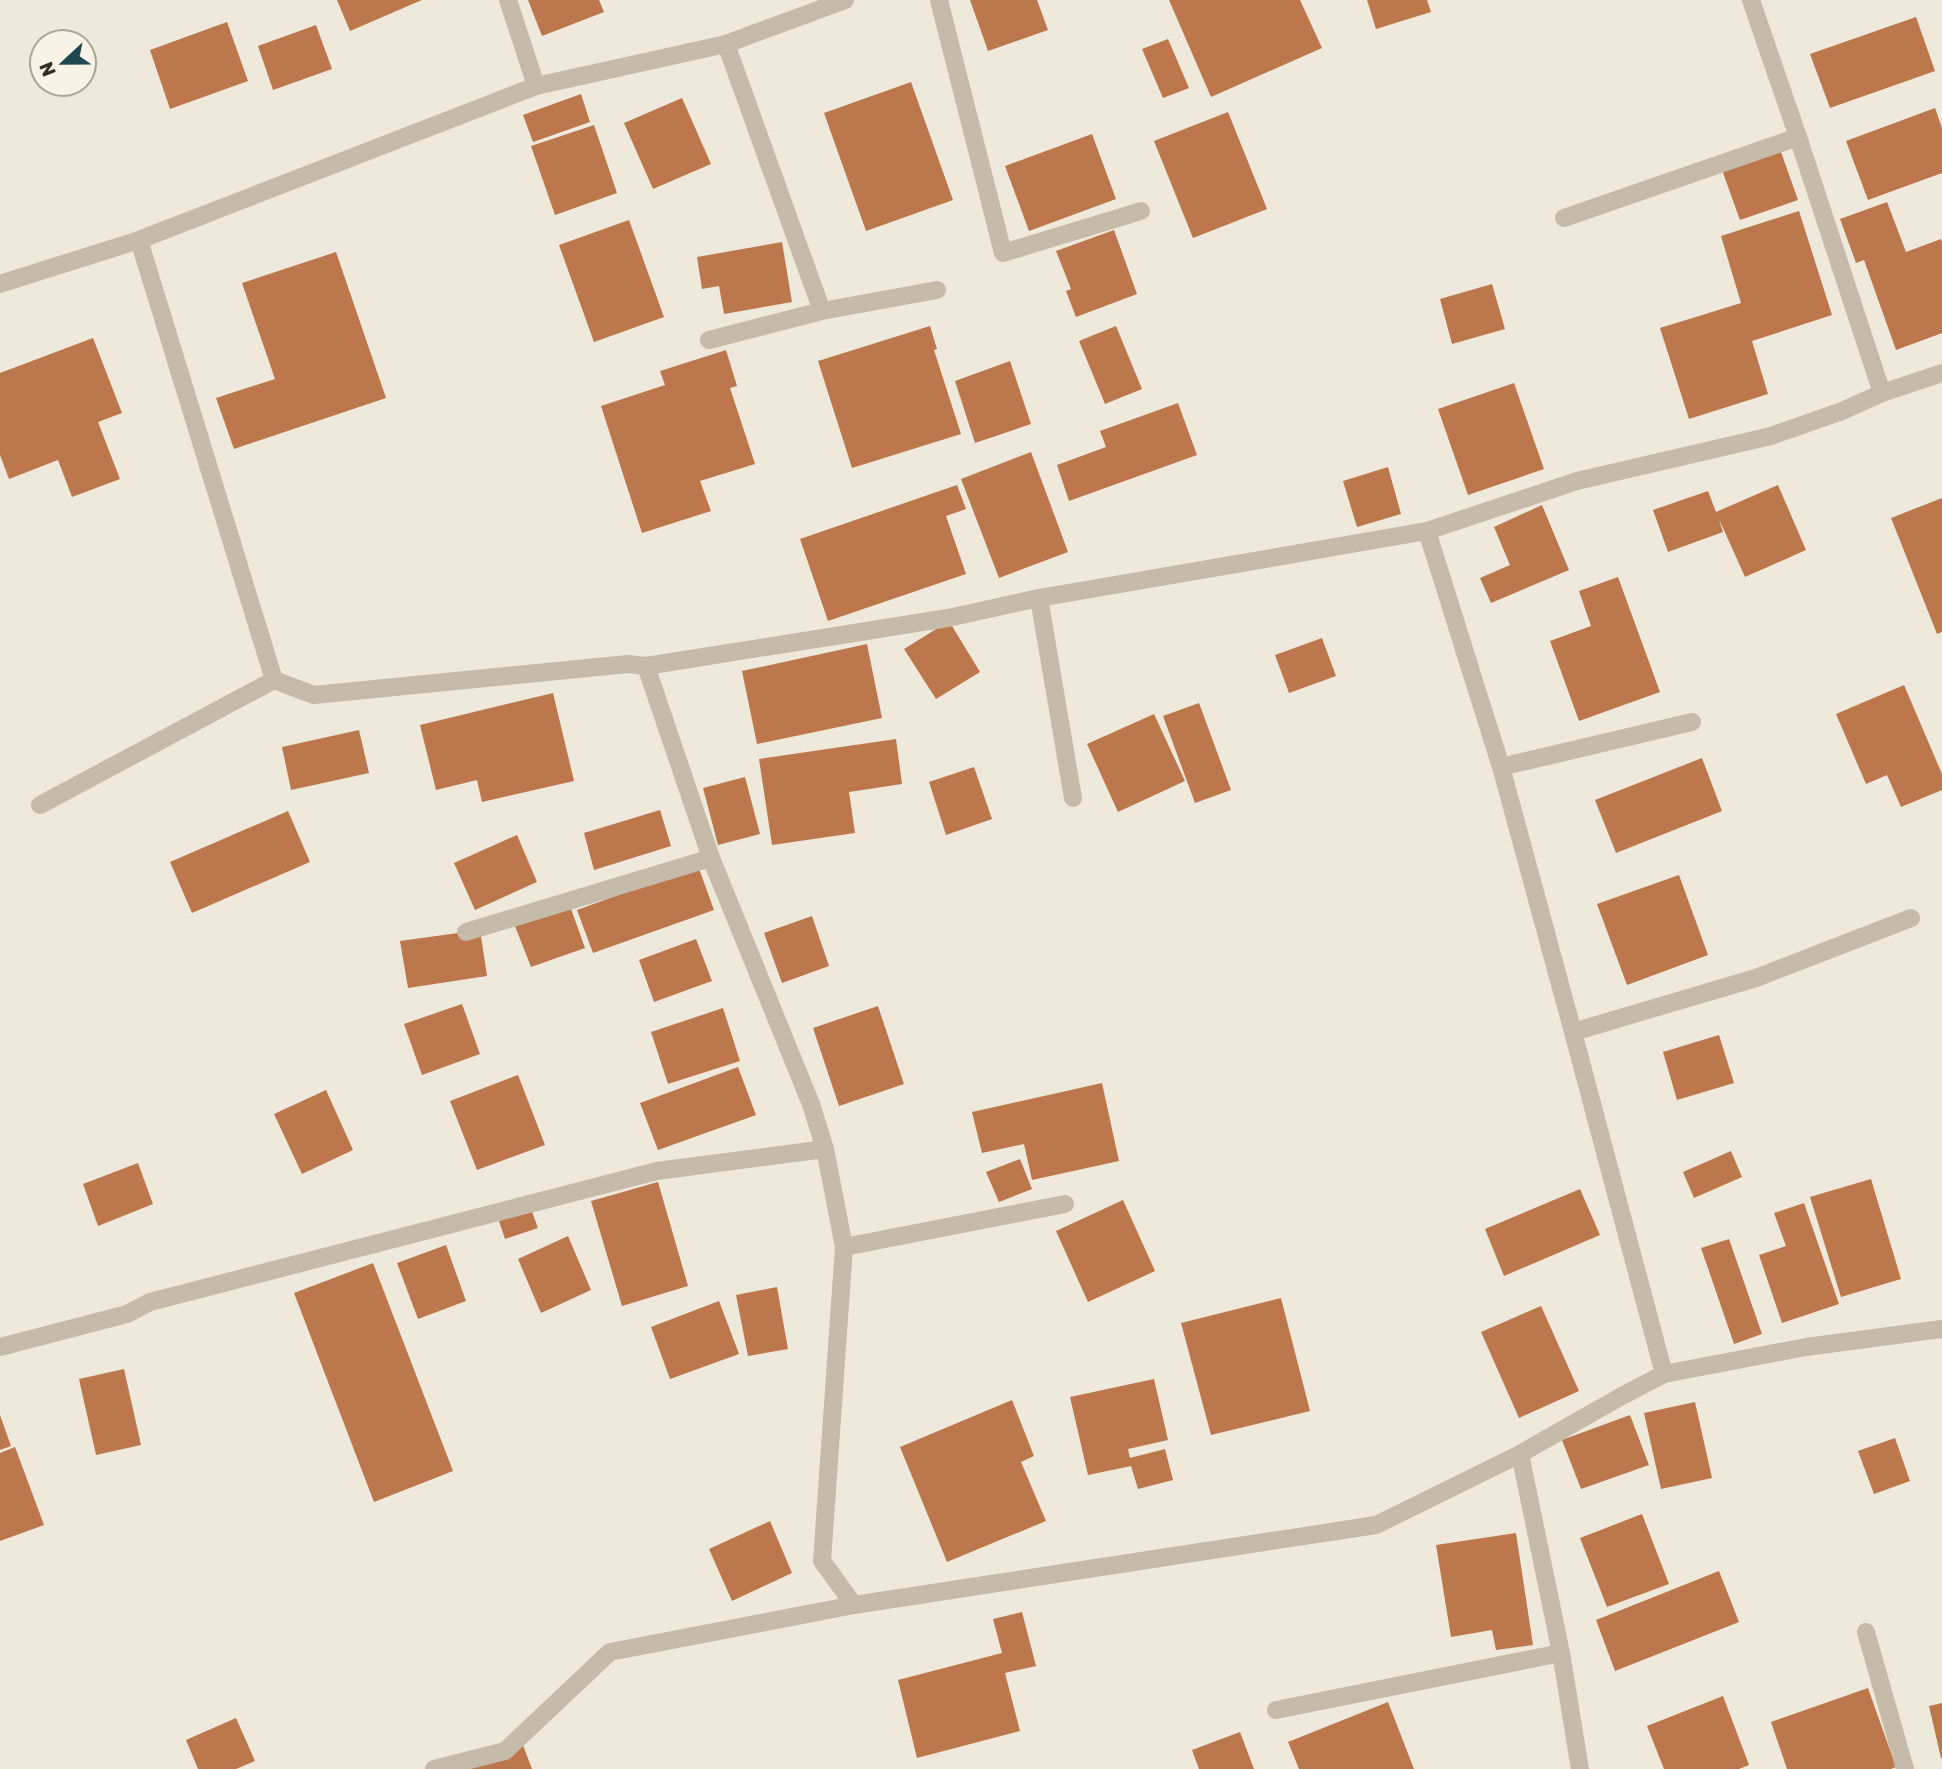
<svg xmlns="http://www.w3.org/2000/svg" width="1942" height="1769" font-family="Rubik,sans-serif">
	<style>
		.building { fill: #bc774c }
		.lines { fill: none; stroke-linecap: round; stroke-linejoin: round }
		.service { stroke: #c6baa8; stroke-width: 18 }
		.minor { stroke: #c6baa8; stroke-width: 18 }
		.tertiary { stroke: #c6baa8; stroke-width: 18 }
	</style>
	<rect width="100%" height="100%" fill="#efe9db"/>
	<!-- building -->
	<g class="building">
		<path d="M337 0H422L350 31Z"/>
		<path d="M528 0H599L604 12 542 36Z"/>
		<path d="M970 0H1037L1048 30 988 51Z"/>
		<path d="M1169 0H1300L1322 48 1211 97Z"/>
		<path d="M1367 0H1427L1431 12 1376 29Z"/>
		<path d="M1916 17 1935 71 1830 108 1810 54Z"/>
		<path d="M227 22 248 81 170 109 150 50Z"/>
		<path d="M316 25 332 69 273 90 258 46Z"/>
		<path d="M1168 39 1189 88 1163 98 1142 49Z"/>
		<path d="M911 82 953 200 866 231 824 113Z"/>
		<path d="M581 94 590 122 533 142 523 115Z"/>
		<path d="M682 98 711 164 653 189 624 123Z"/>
		<path d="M1935 108 1942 128V173L1868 200 1846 141Z"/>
		<path d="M1228 112 1267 209 1193 238 1154 141Z"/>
		<path d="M594 125 617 193 555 215 531 146Z"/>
		<path d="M1092 134 1116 199 1029 231 1005 166Z"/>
		<path d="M1780 149 1798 200 1740 220 1722 170Z"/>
		<path d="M1887 202 1906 252 1941 239 1942 242V333L1896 350 1864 260 1856 263 1840 219Z"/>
		<path d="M1799 211 1832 315 1752 341 1768 394 1689 419 1660 328 1741 303 1721 236Z"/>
		<path d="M629 220 664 317 594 342 559 245Z"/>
		<path d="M1114 230 1137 294 1076 317 1066 291 1071 289 1056 251Z"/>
		<path d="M782 242 792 302 724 314 719 286 702 289 697 257Z"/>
		<path d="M336 252 386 398 234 449 216 398 275 379 242 283Z"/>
		<path d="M1492 284 1505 329 1452 344 1440 299Z"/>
		<path d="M930 326 937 349 934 350 961 434 852 468 818 361Z"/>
		<path d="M1116 326 1142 389 1105 404 1079 341Z"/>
		<path d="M93 338 122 413 98 422 120 479 72 497 58 460 9 479 0 455V373Z"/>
		<path d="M726 350 737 386 730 388 755 464 700 481 711 511 642 533 601 406 665 385 660 371Z"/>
		<path d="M1010 361 1031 424 975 443 955 381Z"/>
		<path d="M1514 383 1544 469 1468 495 1438 409Z"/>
		<path d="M1178 403 1197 455 1069 501 1057 465 1106 447 1100 431Z"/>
		<path d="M1031 452 1068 552 999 578 961 479Z"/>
		<path d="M1388 467 1401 514 1357 527 1343 481Z"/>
		<path d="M957 485 966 509 946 516 966 574 828 621 800 539Z"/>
		<path d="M1778 485 1806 550 1745 577 1719 519 1723 532 1668 552 1653 510 1708 491 1716 512Z"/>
		<path d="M1942 498V632L1937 634 1891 518Z"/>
		<path d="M1542 505 1569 570 1491 603 1480 578 1510 565 1494 527Z"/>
		<path d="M1618 577 1660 692 1579 721 1550 641 1591 626 1579 591Z"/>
		<path d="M949 621 980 672 936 699 904 649Z"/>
		<path d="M1322 638 1336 676 1289 693 1275 655Z"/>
		<path d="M867 644 882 718 757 744 742 671Z"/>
		<path d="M1904 685 1942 774V790L1901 807 1887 775 1866 784 1836 714Z"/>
		<path d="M553 693 574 781 482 802 477 780 436 790 420 725Z"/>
		<path d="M1199 703 1231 790 1195 803 1163 716Z"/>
		<path d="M1154 714 1185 781 1118 812 1087 744Z"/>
		<path d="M359 730 369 773 291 790 282 747Z"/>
		<path d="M896 739 902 784 849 792 855 833 772 845 759 759Z"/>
		<path d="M1702 758 1722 811 1616 853 1595 800Z"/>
		<path d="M974 767 992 819 946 835 929 782Z"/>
		<path d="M745 777 760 834 718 845 703 788Z"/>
		<path d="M660 810 671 846 594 870 584 833Z"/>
		<path d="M288 811 310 862 192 913 170 862Z"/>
		<path d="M517 835 537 882 475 910 454 863Z"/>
		<path d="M698 866 714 910 593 953 577 910Z"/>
		<path d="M1679 875 1708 955 1627 985 1597 904Z"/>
		<path d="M570 906 585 948 531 967 515 926Z"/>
		<path d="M812 916 829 966 782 983 764 933Z"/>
		<path d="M480 930 487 976 408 988 400 941Z"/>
		<path d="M696 939 712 981 654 1002 639 960Z"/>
		<path d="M462 1004 480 1054 422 1075 404 1024Z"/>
		<path d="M878 1006 904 1084 839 1106 813 1028Z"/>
		<path d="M723 1008 740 1061 668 1084 651 1032Z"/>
		<path d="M1719 1035 1734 1083 1677 1100 1663 1052Z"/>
		<path d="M738 1067 756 1115 658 1150 640 1103Z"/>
		<path d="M518 1075 545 1145 477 1170 450 1101Z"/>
		<path d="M1102 1083 1119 1161 1032 1180 1024 1144 982 1153 972 1112Z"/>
		<path d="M326 1090 353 1150 302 1174 274 1114Z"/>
		<path d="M1731 1151 1742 1177 1694 1198 1683 1172Z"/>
		<path d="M1020 1159 1032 1189 999 1202 986 1172Z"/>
		<path d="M138 1163 153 1204 98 1226 83 1184Z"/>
		<path d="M1871 1179 1901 1279 1841 1297 1810 1197Z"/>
		<path d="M658 1182 688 1286 622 1306 591 1201Z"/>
		<path d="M1580 1189 1600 1235 1504 1276 1485 1229Z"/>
		<path d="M1123 1200 1155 1271 1088 1302 1056 1231Z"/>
		<path d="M1804 1203 1839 1304 1782 1323 1759 1255 1786 1246 1774 1213Z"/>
		<path d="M531 1209 538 1228 505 1239 499 1221Z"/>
		<path d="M568 1236 591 1290 541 1313 518 1259Z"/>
		<path d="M1729 1239 1762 1334 1734 1344 1701 1248Z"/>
		<path d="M446 1245 466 1301 418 1319 397 1263Z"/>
		<path d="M373 1263 453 1471 374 1502 294 1293Z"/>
		<path d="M777 1287 788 1349 748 1356 736 1295Z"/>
		<path d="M1281 1298 1310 1411 1211 1435 1181 1323Z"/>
		<path d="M719 1301 739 1354 670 1379 651 1327Z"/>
		<path d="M1541 1306 1579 1391 1519 1418 1481 1332Z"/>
		<path d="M124 1369 141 1445 96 1455 79 1379Z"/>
		<path d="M1154 1379 1168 1440 1128 1449 1130 1458 1165 1449 1173 1480 1138 1489 1131 1466 1088 1475 1070 1397Z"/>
		<path d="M1012 1400 1034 1456 1021 1462 1046 1521 947 1562 900 1447Z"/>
		<path d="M1695 1402 1712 1478 1661 1489 1644 1413Z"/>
		<path d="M0 1415 11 1446 0 1450Z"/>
		<path d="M1630 1415 1649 1465 1581 1489 1562 1440Z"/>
		<path d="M1895 1438 1910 1481 1874 1494 1858 1451Z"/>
		<path d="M15 1447 44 1525 0 1541V1453Z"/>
		<path d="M1642 1514 1669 1584 1607 1607 1580 1538Z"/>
		<path d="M770 1521 792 1573 732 1601 709 1549Z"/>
		<path d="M1516 1533 1533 1645 1496 1650 1492 1630 1451 1637 1436 1545Z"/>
		<path d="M1719 1571 1739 1622 1615 1671 1596 1620Z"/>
		<path d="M1022 1612 1036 1666 1005 1673 1020 1731 917 1758 898 1680 1002 1653 993 1619Z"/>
		<path d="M1868 1688 1896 1767 1891 1769H1787L1771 1722Z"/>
		<path d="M1723 1696 1749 1765 1739 1769H1664L1647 1726Z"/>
		<path d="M1388 1702 1414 1769H1299L1288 1742Z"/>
		<path d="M1942 1703V1758H1941L1929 1706Z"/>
		<path d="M236 1718 255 1761 236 1769H198L186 1740Z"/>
		<path d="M1240 1732 1254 1769H1199L1192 1750Z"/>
		<path d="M521 1740 532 1769H444Z"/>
	</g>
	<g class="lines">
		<!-- service -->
		<path class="service" d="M1573 1032 1756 978 1911 918"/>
		<!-- minor -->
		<g class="minor">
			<path d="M508 0 536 86"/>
			<path d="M939 0 1003 253 1141 211"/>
			<path d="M1564 218 1798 137"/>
			<path d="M139 240 274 680 314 695 628 664 646 666"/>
			<path d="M822 311 937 290"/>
			<path d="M709 340 822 311 726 44"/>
			<path d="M1039 598 1073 798"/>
			<path d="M1501 767 1692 722"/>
			<path d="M40 805 274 680"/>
			<path d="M466 932 711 858"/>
			<path d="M825 1149 811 1104 711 858 646 666 948 618 1039 598 1427 531"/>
			<path d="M844 1247 1065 1204"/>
			<path d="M0 1347 127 1314 150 1302 657 1171 825 1149 844 1247 822 1561 854 1605 1376 1525 1520 1454 1561 1653 1580 1769"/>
			<path d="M1664 1374 1806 1347 1942 1329"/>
			<path d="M1520 1454 1620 1397 1664 1374 1573 1032 1501 767 1427 531 1577 481 1771 436 1842 411 1882 393"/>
			<path d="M1866 1632 1905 1769"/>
			<path d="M1276 1710 1561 1653"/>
			<path d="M434 1769 505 1751 610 1652 854 1605"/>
		</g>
		<!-- tertiary -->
		<g class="tertiary">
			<path d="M1751 0 1798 137 1882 393 1942 373"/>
			<path d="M0 284 139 240 536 86 726 44 845 0"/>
		</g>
	</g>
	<!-- north arrow -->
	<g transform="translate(63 63) rotate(248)"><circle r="33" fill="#f8f2e7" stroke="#aaa39a" stroke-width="2"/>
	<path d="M0-5L12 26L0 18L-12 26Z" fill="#204852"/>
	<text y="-10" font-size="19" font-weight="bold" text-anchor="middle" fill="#342d27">N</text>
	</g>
</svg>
